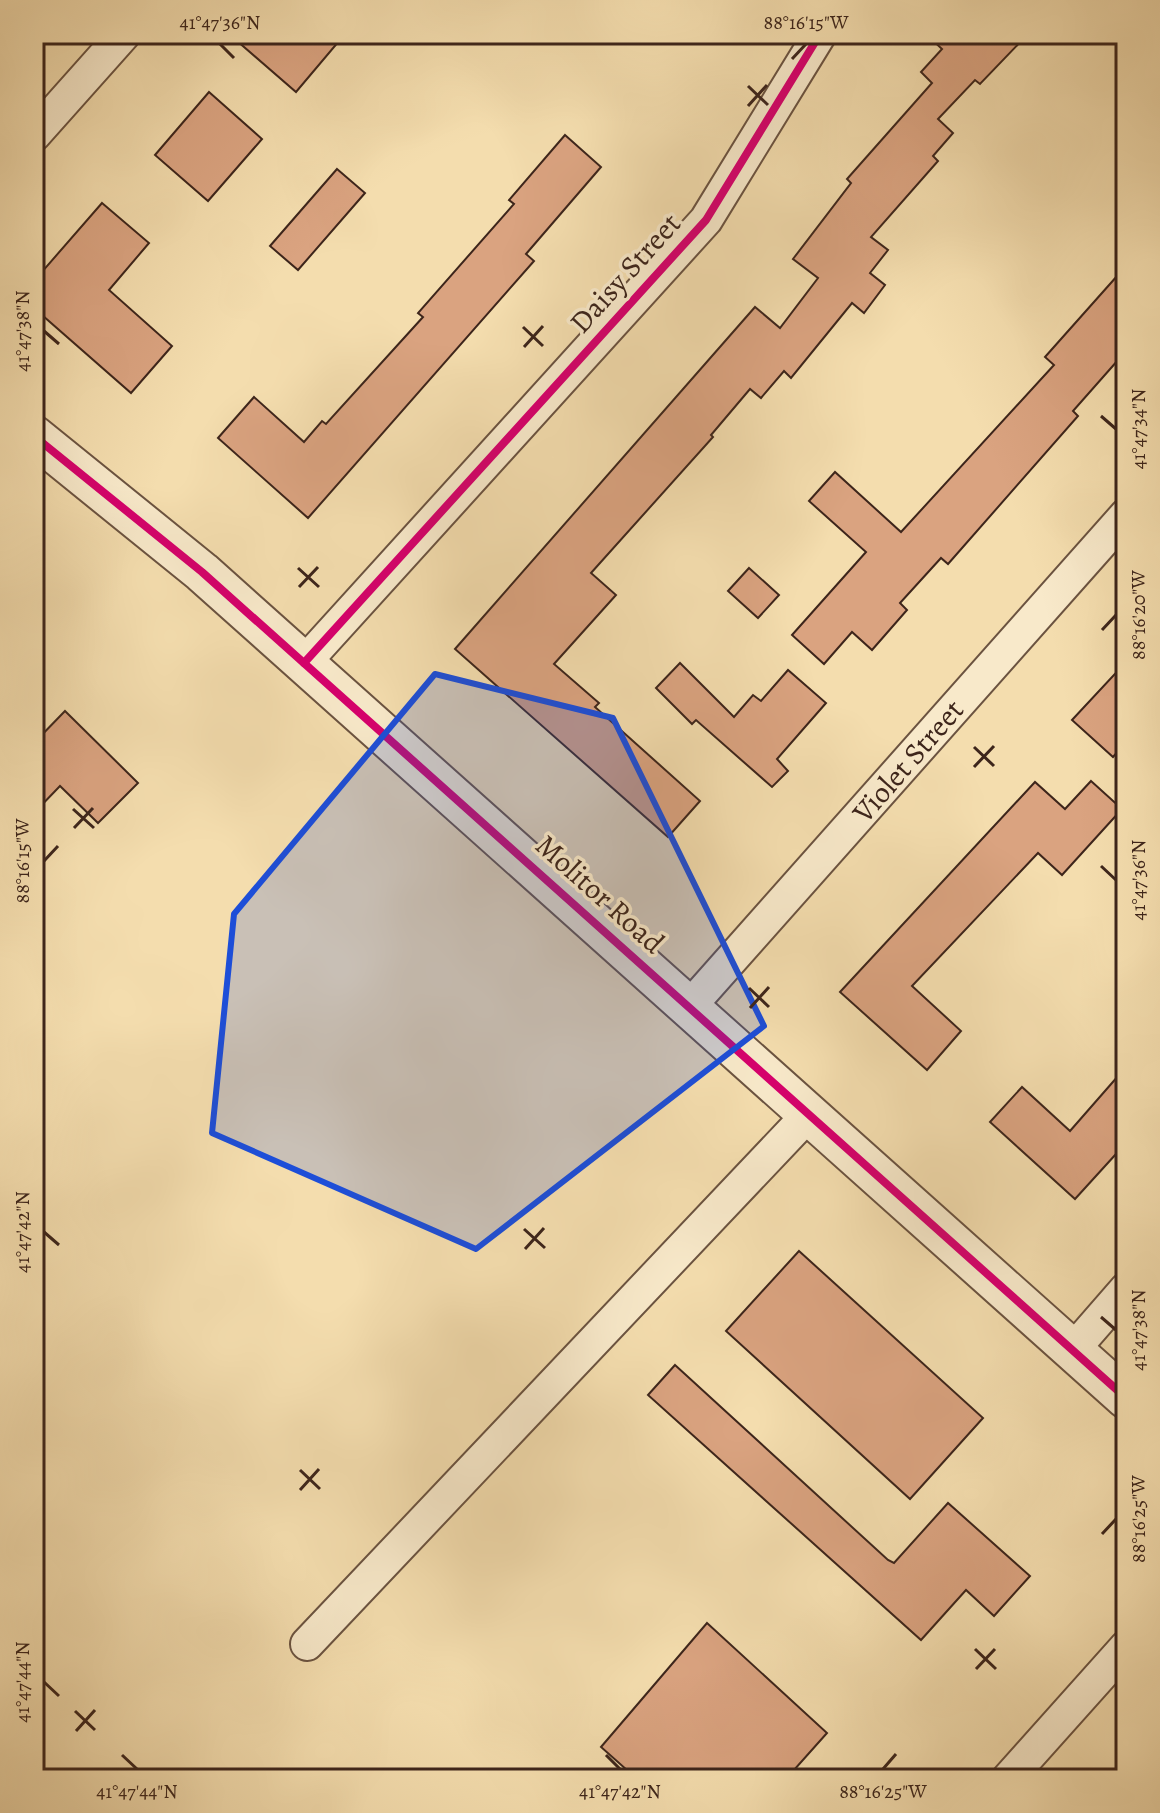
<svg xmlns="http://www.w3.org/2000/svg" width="1160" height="1813" font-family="Alegreya,serif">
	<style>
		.building { fill: #daa380; stroke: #3d251b; stroke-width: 2 }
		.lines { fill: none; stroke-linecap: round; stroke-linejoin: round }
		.minor-casing { stroke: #6b5340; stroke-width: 36 }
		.tertiary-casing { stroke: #6b5340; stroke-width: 44 }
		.minor { stroke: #f8e9ca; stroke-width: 32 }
		.tertiary { stroke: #f8e9ca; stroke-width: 40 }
		.cycleway-casing { stroke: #f8e9ca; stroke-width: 13 }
		.cycleway { stroke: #d6006c; stroke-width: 8 }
		.marked { fill: #1d4ed8; fill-opacity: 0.2; stroke: #1d4ed8; stroke-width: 6; stroke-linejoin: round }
		.ticks { fill: none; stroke: #3d251b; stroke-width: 3 }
		.labels { text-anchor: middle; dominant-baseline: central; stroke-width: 7; stroke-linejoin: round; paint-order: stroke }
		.street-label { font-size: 30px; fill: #3d251b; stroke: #f8e9ca }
		.neatline { fill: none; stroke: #3d251b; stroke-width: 3 }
		.ticks-label { font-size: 20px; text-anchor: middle; fill: #3d251b }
	</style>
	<rect width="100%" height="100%" fill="#f4ddae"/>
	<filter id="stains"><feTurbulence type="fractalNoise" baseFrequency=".0025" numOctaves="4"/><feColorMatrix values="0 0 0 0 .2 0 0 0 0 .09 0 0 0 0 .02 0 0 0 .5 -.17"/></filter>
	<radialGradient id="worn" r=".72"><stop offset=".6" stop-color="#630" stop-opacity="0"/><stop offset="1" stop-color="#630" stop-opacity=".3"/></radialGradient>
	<!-- building -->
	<g class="building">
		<path d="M229 34H345L296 92Z"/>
		<path d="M926 34H1028L980 84 975 80 938 119 953 133 933 156 938 161 871 237 888 250 870 273 885 285 864 313 852 303 791 378 784 371 761 398 750 389 711 435 713 437 591 573 616 595 554 664 599 703 595 707 700 801 668 837 455 649 755 307 780 328 818 278 793 259 851 183 847 179 932 83 921 72 942 49Z"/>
		<path d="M209 92 262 139 208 201 155 155Z"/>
		<path d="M565 135 601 167 526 254 534 261 308 518 218 438 254 397 304 442 322 421 326 424 423 317 418 313 514 204 509 200Z"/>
		<path d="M337 169 365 193 298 270 270 246Z"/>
		<path d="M102 203 149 243 109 290 172 346 131 393 34 308V281Z"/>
		<path d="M1126 266V351L1073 411 1078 416 948 564 941 558 900 603 907 610 872 650 852 632 824 664 792 635 866 552 809 501 835 472 901 532 1054 365 1045 357Z"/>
		<path d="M749 568 779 595 758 618 728 591Z"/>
		<path d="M1126 662V742L1113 757 1072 720Z"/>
		<path d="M680 663 734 717 753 695 761 701 788 670 826 703 777 759 788 771 772 787 696 720 692 724 656 688Z"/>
		<path d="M65 711 138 783 98 823 60 786 34 813V743Z"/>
		<path d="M1091 781 1122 809 1062 875 1038 853 912 986 961 1031 927 1070 840 992 1035 782 1065 809Z"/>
		<path d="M1126 1067V1143L1075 1199 990 1122 1022 1087 1070 1131Z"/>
		<path d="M799 1251 983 1418 910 1499 726 1331Z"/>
		<path d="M675 1365 888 1560 894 1563 948 1503 1030 1576 994 1616 966 1590 921 1640 648 1395Z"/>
		<path d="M707 1623 827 1733 786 1779H637L601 1747Z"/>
	</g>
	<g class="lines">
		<defs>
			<g id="minor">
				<path d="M34 135 124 34"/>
				<path d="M304 663 706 220 820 34"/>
				<path d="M690 1006 1126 515"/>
				<path d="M1072 1351 1126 1289"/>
				<path d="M307 1644 809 1114"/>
				<path d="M1008 1779 1126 1647"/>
			</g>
			<path id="tertiary" d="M34 436 202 572 1126 1398"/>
		</defs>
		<!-- minor casing -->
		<use href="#minor" class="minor-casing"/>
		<!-- tertiary casing -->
		<use href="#tertiary" class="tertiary-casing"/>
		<!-- minor -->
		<use href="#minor" class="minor"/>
		<!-- tertiary -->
		<use href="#tertiary" class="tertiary"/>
		<defs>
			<g id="cycleway">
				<path d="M34 436 202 572 1126 1398"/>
				<path d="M304 663 706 220 820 34"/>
			</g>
		</defs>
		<!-- cycleway casing -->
		<use href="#cycleway" class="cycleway-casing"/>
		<!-- cycleway -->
		<use href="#cycleway" class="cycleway"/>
	</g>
	<!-- marked area -->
	<path class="marked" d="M435 674 613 718 764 1026 476 1249 212 1133 234 914Z"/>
	<!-- ticks -->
	<path class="ticks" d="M220 44 234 58M792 59 806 44M748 86 768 105M748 106 767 85M523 327 543 346M44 331 59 344M524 347 543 326M1101 416 1116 429M298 568 319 587M299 587 318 567M1102 630 1116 615M974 747 994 766M974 767 994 746M73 809 94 828M74 828 93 808M44 861 58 846M1101 866 1116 880M749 988 769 1007M750 1008 769 987M524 1229 545 1248M44 1232 59 1245M525 1249 544 1228M1101 1317 1116 1330M300 1470 320 1489M300 1490 319 1469M1102 1534 1116 1519M975 1649 996 1669M976 1669 995 1649M44 1682 59 1696M75 1711 95 1730M76 1731 95 1710M122 1755 137 1769M606 1755 620 1769M883 1769 896 1754"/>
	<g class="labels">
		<!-- street labels -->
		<g class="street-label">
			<text transform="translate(625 273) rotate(-48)">Daisy Street</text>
			<text transform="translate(908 761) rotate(-49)">Violet Street</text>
			<text transform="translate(600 894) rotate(42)">Molitor Road</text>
		</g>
	</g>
	<!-- margin -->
	<rect width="1160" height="1813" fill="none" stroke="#f4ddae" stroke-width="88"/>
	<rect x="44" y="44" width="1072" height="1725" class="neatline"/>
	<g class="ticks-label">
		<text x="220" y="29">41°47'36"N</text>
		<text x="806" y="29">88°16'15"W</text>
		<text transform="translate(22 331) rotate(-90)" y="7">41°47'38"N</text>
		<text transform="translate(1138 429) rotate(-90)" y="7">41°47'34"N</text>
		<text transform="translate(1138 615) rotate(-90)" y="7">88°16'20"W</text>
		<text transform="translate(22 861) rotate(-90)" y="7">88°16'15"W</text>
		<text transform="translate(1138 880) rotate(-90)" y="7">41°47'36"N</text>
		<text transform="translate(22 1232) rotate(-90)" y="7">41°47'42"N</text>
		<text transform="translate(1138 1330) rotate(-90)" y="7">41°47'38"N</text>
		<text transform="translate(1138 1519) rotate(-90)" y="7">88°16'25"W</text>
		<text transform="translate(22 1682) rotate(-90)" y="7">41°47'44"N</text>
		<text x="137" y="1798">41°47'44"N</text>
		<text x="620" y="1798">41°47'42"N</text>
		<text x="883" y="1798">88°16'25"W</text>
	</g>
	<rect width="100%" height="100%" filter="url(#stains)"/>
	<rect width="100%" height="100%" fill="url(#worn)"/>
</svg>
